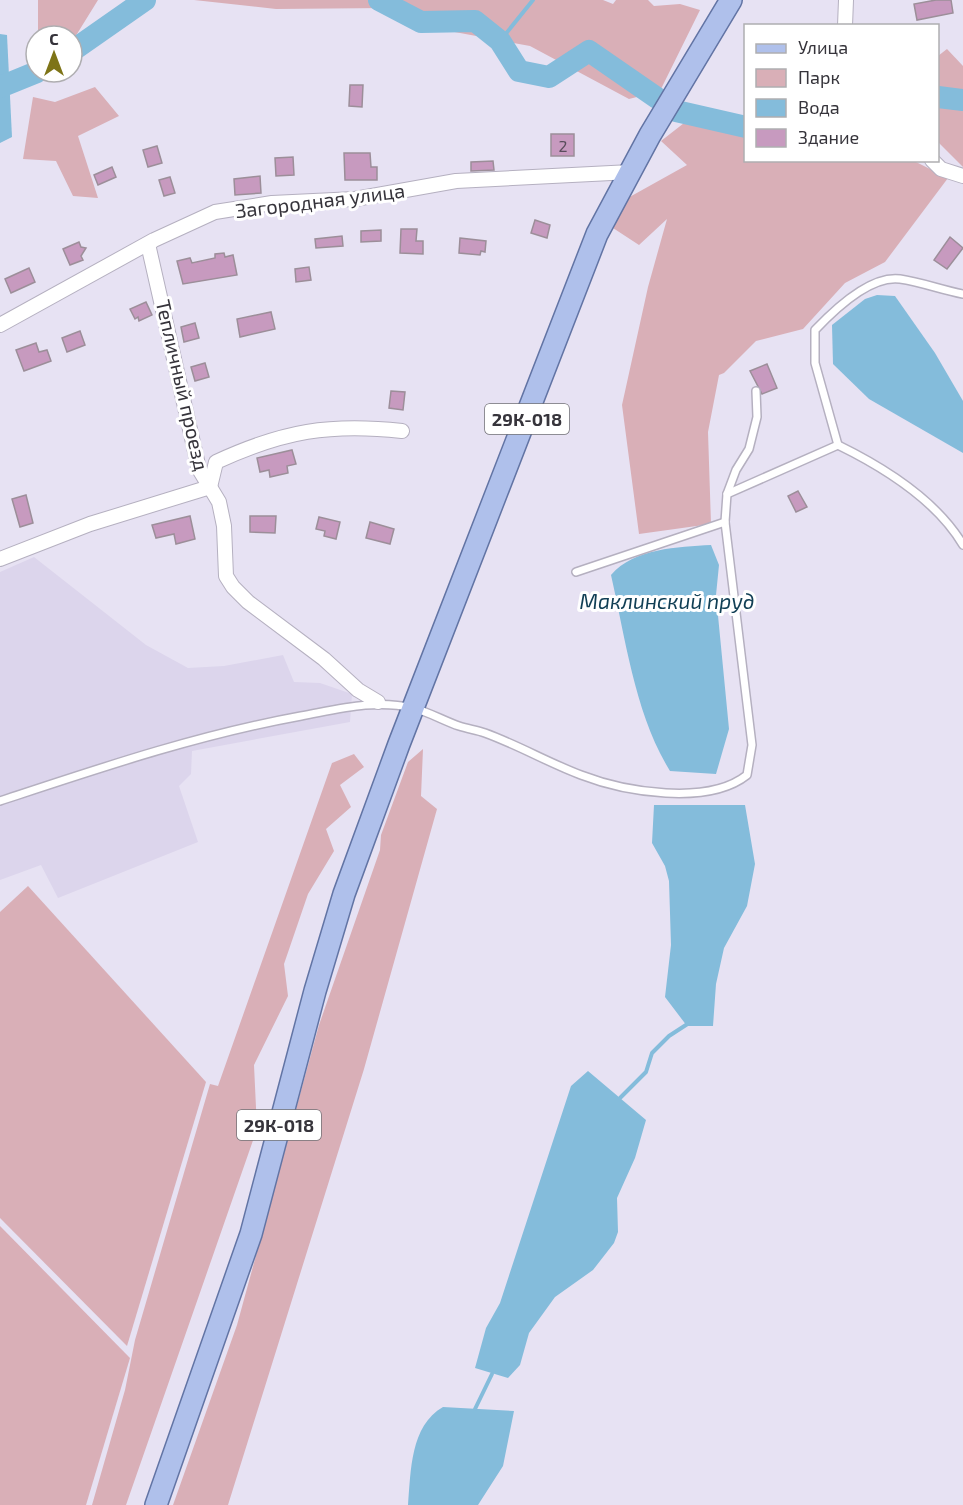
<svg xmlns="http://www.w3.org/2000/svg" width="963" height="1505" font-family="'Exo 2',sans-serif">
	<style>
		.built { fill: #dcd5ec }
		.green { fill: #d9afb7 }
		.water { fill: #84bcdb }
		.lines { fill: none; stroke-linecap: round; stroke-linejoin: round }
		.stream { stroke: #84bcdb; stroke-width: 4 }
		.river { stroke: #84bcdb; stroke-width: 22 }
		.building { fill: #c79abf; stroke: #9c8e99; stroke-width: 1.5 }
		.service-casing { stroke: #b5b0c0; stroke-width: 10 }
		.minor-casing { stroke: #b5b0c0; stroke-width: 16 }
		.primary-casing { stroke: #6274a4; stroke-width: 24 }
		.service { stroke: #fff; stroke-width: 7 }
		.minor { stroke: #fff; stroke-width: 14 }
		.primary { stroke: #afc0eb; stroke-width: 21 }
		.labels { text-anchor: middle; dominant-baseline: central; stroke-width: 6; stroke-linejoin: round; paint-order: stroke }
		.number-label { font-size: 16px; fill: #5a4e5c }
		.shield { fill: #fff; stroke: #727176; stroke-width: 1.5 }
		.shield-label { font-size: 18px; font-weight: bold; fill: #36343b }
		.street-label { font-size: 20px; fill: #36343b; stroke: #fff }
		.water-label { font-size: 21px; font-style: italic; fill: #113f55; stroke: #fff }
	</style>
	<rect width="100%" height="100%" fill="#e7e2f3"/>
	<!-- built -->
	<path class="built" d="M34 557 146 645 188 668 224 666 283 655 294 682 320 683 352 694 350 722 192 751 191 774 179 786 198 842 58 898 41 865 0 880V572Z"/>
	<!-- green -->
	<g class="green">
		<path d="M38 0H98L72 42V36H38Z"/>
		<path d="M194 0H603L613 4 616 0H648L654 6 680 4 700 10 660 91 629 99 530 46 433 28 386 8 276 9Z"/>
		<path d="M947 49 963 66V167L938 142V56Z"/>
		<path d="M95 87 119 116 78 136 98 198 73 196 56 161 23 159 33 97 55 102Z"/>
		<path d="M693 116 745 121 746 160 914 161 948 178 885 262 845 283 803 329 756 341 724 373 719 375 708 432 711 524 639 534 622 405 648 287 667 219 639 245 613 228 626 199 687 165 661 141Z"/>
		<path d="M423 749 421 796 437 809 364 1069 228 1505H173L237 1325 319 1025 380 850 381 835 408 762Z"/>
		<path d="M354 754 364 767 340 785 351 807 326 829 334 851 308 894 284 964 288 996 254 1065 257 1129 126 1505H92L125 1390 135 1340 210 1084 218 1086 332 763Z"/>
		<path d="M28 886 206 1082 127 1346 0 1218V912Z"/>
		<path d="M0 1226 130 1358 86 1505H0Z"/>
	</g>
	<!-- water -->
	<g class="water">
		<path d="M0 34 7 35 12 137 0 143Z"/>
		<path d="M877 295 895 296 935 353 963 401V453L869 399 833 364 832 325 865 299Z"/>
		<path d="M711 545 719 565 716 595 729 729 716 774 670 771C635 714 626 641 611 575 634 548 678 547 711 545Z"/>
		<path d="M654 805H745L755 864 747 906 724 948 716 984 713 1026H687L665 997 671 945 669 881 665 866 652 843Z"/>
		<path d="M588 1071 646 1120 635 1158 617 1198 618 1232 614 1243 593 1270 555 1297 529 1333 520 1365 508 1378 475 1368 486 1328 500 1303 571 1086Z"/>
		<path d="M443 1407 514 1411 503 1466 478 1505H408C411 1471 410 1426 443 1407Z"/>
	</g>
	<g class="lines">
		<!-- stream -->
		<g class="stream">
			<path d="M500 41 533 0"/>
			<path d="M620 1098 646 1072 652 1053 669 1036 689 1023"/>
			<path d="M475 1409 492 1374"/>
		</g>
		<!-- river -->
		<g class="river">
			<path d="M379 0 421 22 475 21 500 41 519 71 549 77 589 51 657 98"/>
			<path d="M72 51 145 0"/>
			<path d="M0 87 37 72"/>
			<path d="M938 97 963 100"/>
			<path d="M676 111 746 127"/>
		</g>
	</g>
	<!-- building -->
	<g class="building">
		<path d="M936 0H951L953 13 917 20 914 4Z"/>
		<path d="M350 85H363L362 107 349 106Z"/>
		<rect x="551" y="134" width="23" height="22"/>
		<path d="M157 146 162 163 148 167 143 150Z"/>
		<path d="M344 153H370L371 167H377V180H345Z"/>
		<path d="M293 157 294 175 276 176 275 158Z"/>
		<path d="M493 161 494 170 471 171V162Z"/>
		<path d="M112 167 116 177 98 185 94 175Z"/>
		<path d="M260 176 261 193 235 195 234 179Z"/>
		<path d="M170 177 175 193 164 196 159 180Z"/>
		<path d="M535 220 550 225 547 238 531 233Z"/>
		<path d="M401 229H417L416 241H423V254L400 253Z"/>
		<path d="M381 230V241L361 242V231Z"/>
		<path d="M342 236 343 246 316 248 315 239Z"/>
		<path d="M950 237 963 248 947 269 934 260Z"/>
		<path d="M460 238 486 241 485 252 481 251 480 255 459 253Z"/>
		<path d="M79 242 81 247 86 248 81 256 83 260 70 265 63 249Z"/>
		<path d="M224 253 225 257 233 255 237 275 183 284 177 261 190 258 192 263 215 258V254Z"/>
		<path d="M309 267 311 280 296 282 295 269Z"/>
		<path d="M29 268 35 282 11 293 5 279Z"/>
		<path d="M146 302 152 315 139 321 138 317 135 319 130 309Z"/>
		<path d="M271 312 275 329 240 337 237 319Z"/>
		<path d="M195 323 199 338 184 342 181 327Z"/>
		<path d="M80 331 85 345 67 352 62 338Z"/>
		<path d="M36 343 39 352 47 350 51 361 24 371 16 350Z"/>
		<path d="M205 363 209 377 195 381 191 367Z"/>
		<path d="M767 364 777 388 762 394 750 371Z"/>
		<path d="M391 391 405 392 403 410 389 408Z"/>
		<path d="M292 450 296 464 287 466 288 473 270 477 269 470 260 472 257 458Z"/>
		<path d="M798 491 807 507 796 512 788 496Z"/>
		<path d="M26 495 33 523 20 527 12 499Z"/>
		<path d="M190 516 195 539 176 544 174 534 156 538 152 525Z"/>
		<path d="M250 516H276L275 533 250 532Z"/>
		<path d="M319 517 340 522 336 539 324 536 325 531 316 529Z"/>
		<path d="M370 522 394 529 390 544 366 538Z"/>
	</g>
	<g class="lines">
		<defs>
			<g id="service">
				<path d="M838 445C883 467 937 501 963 545"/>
				<path d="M727 494 838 445 815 363V330C833 311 870 275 900 279 921 282 942 290 963 294"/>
				<path d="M725 522 727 494 736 470 749 449 757 417 756 391"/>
				<path d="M0 801C100 768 197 735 301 716 339 709 374 699 413 708 429 712 444 721 459 726 468 729 477 730 485 733 518 745 549 763 581 775 625 792 708 806 747 775L752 745 725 522 576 572"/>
			</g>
			<g id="minor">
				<path d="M845 26 846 0"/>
				<path d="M932 160 941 169 963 176"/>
				<path d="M148 244 199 469 219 502 224 526 226 576 233 587 248 602 324 659 358 690 378 702"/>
				<path d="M0 325 154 240 215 212 272 203 355 199 456 181 631 172"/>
				<path d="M0 559 90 524 210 487 216 462C283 431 330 423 402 431"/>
			</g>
			<path id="primary" d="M156 1505 251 1234 315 991 344 894 399 744 597 234 650 135 731 0"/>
		</defs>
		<!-- service casing -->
		<use href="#service" class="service-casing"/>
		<!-- minor casing -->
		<use href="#minor" class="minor-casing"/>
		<!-- primary casing -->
		<use href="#primary" class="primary-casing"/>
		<!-- service -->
		<use href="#service" class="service"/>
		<!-- minor -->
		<use href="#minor" class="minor"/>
		<!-- primary -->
		<use href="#primary" class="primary"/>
	</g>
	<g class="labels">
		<!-- number labels -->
		<g class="number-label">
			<text x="563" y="145">2</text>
		</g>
		<!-- shield labels -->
		<g class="shield">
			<rect x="485" y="404" width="84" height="30" rx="4.5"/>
			<rect x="237" y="1110" width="84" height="30" rx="4.5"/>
		</g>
		<g class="shield-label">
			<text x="527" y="419">29К-018</text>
			<text x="279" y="1125">29К-018</text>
		</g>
		<!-- street labels -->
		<g class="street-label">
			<text transform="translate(320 200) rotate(-7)">Загородная улица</text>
			<text transform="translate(183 385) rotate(77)">Тепличный проезд</text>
		</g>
		<!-- water labels -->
		<g class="water-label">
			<text x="667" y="600">Маклинский пруд</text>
		</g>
	</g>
	<!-- legend -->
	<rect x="744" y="24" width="195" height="138" fill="#ffffff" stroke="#afaeb1" stroke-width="1.5"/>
	<rect x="756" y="44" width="30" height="9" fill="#afc0eb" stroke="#afaeb1" stroke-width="1.5"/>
	<text x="798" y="54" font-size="18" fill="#36343b">Улица</text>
	<rect x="756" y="69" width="30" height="18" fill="#d9afb7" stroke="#afaeb1" stroke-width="1.5"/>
	<text x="798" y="84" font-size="18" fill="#36343b">Парк</text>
	<rect x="756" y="99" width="30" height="18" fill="#84bcdb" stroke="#afaeb1" stroke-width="1.5"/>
	<text x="798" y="114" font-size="18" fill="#36343b">Вода</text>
	<rect x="756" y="129" width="30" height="18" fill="#c79abf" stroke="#afaeb1" stroke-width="1.5"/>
	<text x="798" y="144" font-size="18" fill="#36343b">Здание</text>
	<!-- north arrow -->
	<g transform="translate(54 54)"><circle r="28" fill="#ffffff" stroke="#afaeb1" stroke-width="1.5"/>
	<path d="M0-4.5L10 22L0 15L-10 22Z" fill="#7e7417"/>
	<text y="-9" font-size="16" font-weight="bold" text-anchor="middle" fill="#36343b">С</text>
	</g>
</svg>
